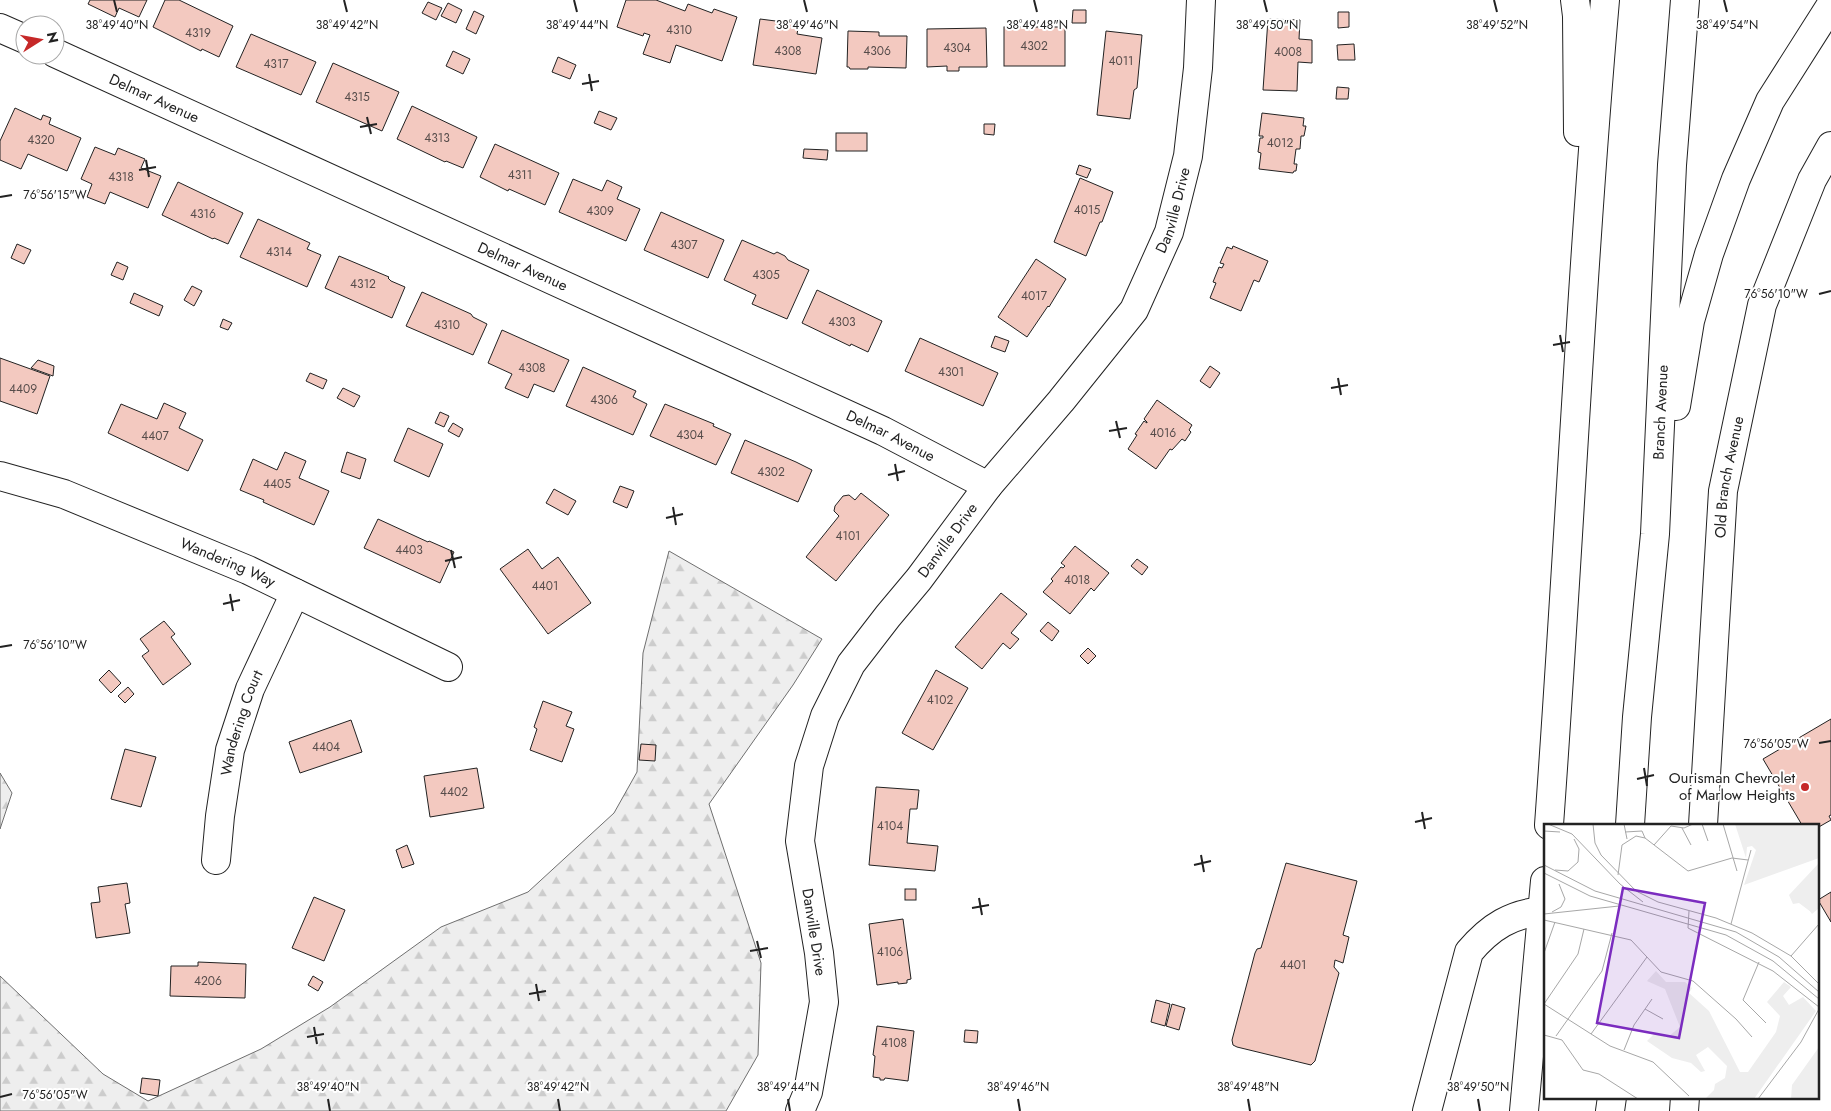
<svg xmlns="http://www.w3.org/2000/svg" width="1831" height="1111" font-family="Jost,sans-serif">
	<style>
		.forest { fill: url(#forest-firs); stroke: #6f6f6f }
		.building { fill: #f3c9c0; stroke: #222 }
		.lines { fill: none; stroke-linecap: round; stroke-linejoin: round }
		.minor-casing { stroke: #222; stroke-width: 30 }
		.highway-casing { stroke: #222; stroke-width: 30 }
		.minor { stroke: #fff; stroke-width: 28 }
		.highway { stroke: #fff; stroke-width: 28 }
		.ticks { fill: none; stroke: #222; stroke-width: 2 }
		.poi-dot { fill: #c62828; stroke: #fff; stroke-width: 2 }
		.labels { text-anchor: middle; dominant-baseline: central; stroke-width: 4; stroke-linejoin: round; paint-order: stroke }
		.number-label { font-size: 12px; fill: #564c4a }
		.street-label { font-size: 15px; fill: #222; stroke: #fff }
		.poi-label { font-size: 15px; fill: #222; stroke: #fff; text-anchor: end }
		.inset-road { fill: none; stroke: #a7a7a7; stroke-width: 1 }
		.view { fill: #7b2cbf; fill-opacity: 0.15; stroke: #7b2cbf; stroke-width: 2.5 }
		.inset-edge { fill: none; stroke: #222; stroke-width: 2.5 }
		.ticks-label { font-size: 12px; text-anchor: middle; fill: #222; stroke: #fff; stroke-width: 4; stroke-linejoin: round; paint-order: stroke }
	</style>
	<defs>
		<pattern id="forest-firs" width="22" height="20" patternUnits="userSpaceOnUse" patternTransform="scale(1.25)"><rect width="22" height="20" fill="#eee"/><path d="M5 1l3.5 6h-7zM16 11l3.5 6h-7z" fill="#ccc"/></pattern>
	</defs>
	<rect width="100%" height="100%" fill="#fff"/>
	<!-- forest -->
	<g class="forest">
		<path d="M669 551 822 639 793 685 709 804 761 963 758 1055 726 1111H0V976L103 1074 148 1101 261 1049 330 1007 441 927 528 892 614 813 637 772 643 653Z"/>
		<path d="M0 773 12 793 0 829Z"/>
	</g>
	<!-- building -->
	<g class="building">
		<path d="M90 0H147L139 17 119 8 115 17 88 4Z"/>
		<path d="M165 0H179L233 26 219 57 202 49 201 51 153 27Z"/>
		<path d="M626 0H656L685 11 688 4 712 13 714 9 737 17 722 61 676 45 670 63 643 54 650 35 644 33 643 36 617 27Z"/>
		<path d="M428 2 442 8 436 20 422 13Z"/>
		<path d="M448 3 462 10 456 23 441 16Z"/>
		<path d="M1073 10H1086V23H1072Z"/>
		<path d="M474 11 484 16 476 34 466 29Z"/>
		<path d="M1338 12H1349V27L1338 28Z"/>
		<path d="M760 19 799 24 797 34 822 38 816 74 753 65Z"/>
		<path d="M1268 19 1300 20 1299 39 1312 40V63L1298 62 1297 91 1263 90Z"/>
		<rect x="1004" y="27" width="61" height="39"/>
		<path d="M986 28 987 67H959V71H947V66L927 67V29Z"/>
		<path d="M848 31 879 32V36H907L906 68 868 67V69H850L849 67H847Z"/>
		<path d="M1106 31 1142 35 1137 88 1134 90 1130 119 1097 115Z"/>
		<path d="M251 34 316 62 301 95 236 67Z"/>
		<path d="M1354 44 1355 60H1338L1337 45Z"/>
		<path d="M453 51 470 59 463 74 446 66Z"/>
		<path d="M558 57 576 65 570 79 552 72Z"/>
		<path d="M333 63 399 92 382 131 316 102Z"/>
		<path d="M1337 87 1349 88 1348 99H1336Z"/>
		<path d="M412 106 477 137 463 168 446 161 445 162 397 139Z"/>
		<path d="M15 108 41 120 43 115 51 118 49 124 81 138 67 171 28 154 21 169 0 160V141Z"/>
		<path d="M599 111 617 118 611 130 594 123Z"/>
		<path d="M1262 113 1304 118 1303 126H1306L1304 136H1301L1300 149H1296L1294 164H1297L1296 171H1294L1293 173 1259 169 1261 153 1258 152 1260 138H1263V136H1259Z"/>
		<path d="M984 124H995L994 135 984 134Z"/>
		<rect x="836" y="133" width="31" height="18"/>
		<path d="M495 144 559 173 545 205 509 189 508 191 480 177Z"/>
		<path d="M95 147 115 155 118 148 145 159 141 168 161 176 148 208 110 192 105 204 87 197 92 184 81 179Z"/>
		<path d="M804 149 828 150 827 160 803 158Z"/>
		<path d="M1079 165 1091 169 1087 178 1076 174Z"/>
		<path d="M1080 178 1113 192 1102 222H1100L1086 256 1054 242Z"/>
		<path d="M573 179 602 191 607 180 622 187 617 199 640 209 626 241 559 212Z"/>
		<path d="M178 182 243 213 228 244 214 238 213 239 162 215Z"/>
		<path d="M661 212 724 240 708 278 644 250Z"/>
		<path d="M258 219 310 243 307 249 321 255 307 287 240 257Z"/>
		<path d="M742 240 774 254 777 252 785 256 788 260 809 270 787 319 752 304 756 295 724 280Z"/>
		<path d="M17 244 31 250 24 264 11 258Z"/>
		<path d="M1233 246 1268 261 1259 282 1254 280 1241 311 1210 298 1216 283 1213 282 1219 267 1222 268 1224 264 1220 263 1227 247 1232 249Z"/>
		<path d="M339 256 389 277 388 278 391 281 405 287 392 318 325 288Z"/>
		<path d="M1036 259 1066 279 1049 307 1048 306 1027 337 998 317Z"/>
		<path d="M117 262 128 267 123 280 111 275Z"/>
		<path d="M192 286 202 291 194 306 184 300Z"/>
		<path d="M817 290 882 321 868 352 851 344 850 346 802 323Z"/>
		<path d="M422 292 471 314 473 317 487 324 473 355 406 326Z"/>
		<path d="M134 293 163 306 159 316 130 303Z"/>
		<path d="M223 319 232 323 228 330 220 327Z"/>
		<path d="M502 330 569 360 554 392 534 384 528 398 505 388 512 374 488 363Z"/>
		<path d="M995 336 1009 341 1005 352 991 347Z"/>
		<path d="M920 338 998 373 983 406 905 371Z"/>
		<path d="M0 358 50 376 37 414 0 401Z"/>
		<path d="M38 360 54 366 53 376 31 368Z"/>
		<path d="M1210 366 1220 373 1210 388 1200 381Z"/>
		<path d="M583 367 636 391 633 397 647 404 633 435 566 406Z"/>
		<path d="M310 373 327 380 323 389 306 381Z"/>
		<path d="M343 388 360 396 354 407 337 398Z"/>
		<path d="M1157 400 1192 425 1189 430 1191 432 1185 441 1182 439 1172 450 1170 449 1156 469 1128 449 1137 435 1135 434 1144 421 1147 423V422L1144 419Z"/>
		<path d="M164 403 186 413 179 428 203 440 188 471 108 433 121 404 157 419Z"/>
		<path d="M665 404 714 424 713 426 731 434 716 465 650 436Z"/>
		<path d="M440 412 449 416 444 427 435 423Z"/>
		<path d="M453 423 463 429 459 437 448 431Z"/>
		<path d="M408 428 443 444 429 477 394 461Z"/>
		<path d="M745 440 796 462 812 470 798 502 731 473Z"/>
		<path d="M285 452 306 461 299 478 329 491 314 525 263 502 264 500 240 490 253 459 277 470Z"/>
		<path d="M347 452 366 459 360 479 341 472Z"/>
		<path d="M620 486 634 491 627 508 613 502Z"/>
		<path d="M554 489 576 501 568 515 546 503Z"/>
		<path d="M861 493 889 515 836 581 806 557 839 516 834 511 835 506 843 496 849 495 855 500Z"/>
		<path d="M378 519 428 542 429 541 454 552 440 583 364 548Z"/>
		<path d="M1075 546 1109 573 1094 591 1091 588 1070 614 1043 592 1053 581 1051 579 1061 567 1063 568 1065 566 1061 563Z"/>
		<path d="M528 549 542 569 558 557 591 603 548 634 500 569Z"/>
		<path d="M1137 559 1148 567 1142 575 1131 566Z"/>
		<path d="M1001 593 1027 614 1011 633 1019 639 1010 649 1003 643 982 669 955 647Z"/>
		<path d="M164 621 175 634 171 637 191 664 163 685 142 656 149 651 140 639Z"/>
		<path d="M1048 622 1059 631 1052 641 1040 631Z"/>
		<path d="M1088 648 1096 656 1088 664 1080 656Z"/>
		<path d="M109 670 121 683 111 693 99 680Z"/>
		<path d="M936 670 968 688 933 750 902 733Z"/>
		<path d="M128 687 134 694 125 703 118 696Z"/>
		<path d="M543 701 572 712 566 726 574 729 562 762 530 750 537 729 534 727Z"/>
		<path d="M1831 719V815L1829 816 1831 820 1817 828V825H1802L1763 759Z"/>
		<path d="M351 720 362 752 300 773 289 742Z"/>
		<path d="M641 744 656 745 655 761 639 760Z"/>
		<path d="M125 749 156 757 141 807 111 799Z"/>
		<path d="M477 768 484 808 430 817 424 776Z"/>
		<path d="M876 787 919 790 917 809H910L907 843 938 846 935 871 869 865Z"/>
		<path d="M407 845 414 864 402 868 396 850Z"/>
		<path d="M1286 863 1357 881 1343 935 1349 937 1343 963 1335 960 1334 967 1339 973 1315 1061 1311 1065 1237 1047 1233 1045 1232 1040 1255 953 1257 949 1261 948Z"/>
		<path d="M127 883 130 903 125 904 130 933 96 938 91 903 100 902 98 887Z"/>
		<rect x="905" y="889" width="11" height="11"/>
		<path d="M1831 892V922L1818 900Z"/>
		<path d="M314 897 345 910 324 961 292 948Z"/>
		<path d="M903 919 911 979 907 980V983L898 984V982L877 985 869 924Z"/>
		<path d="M198 962 246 964 245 998 170 996 171 966H198Z"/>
		<path d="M313 976 323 982 318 991 308 985Z"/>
		<path d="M1156 1000 1170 1004 1165 1026 1151 1022Z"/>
		<path d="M1172 1004 1185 1008 1179 1030 1166 1026Z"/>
		<path d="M877 1026 914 1031 908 1081 885 1078 884 1080H880V1078L873 1077 875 1056 873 1055Z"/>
		<path d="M965 1030 978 1031 977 1043 964 1042Z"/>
		<path d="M142 1078 160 1080 158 1096 140 1093Z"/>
	</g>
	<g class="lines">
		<defs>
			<g id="minor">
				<path d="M0 28 25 39"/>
				<path id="s1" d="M55 53 883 431 988 486"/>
				<path id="s2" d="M0 476 64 494 248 570 448 667"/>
				<path id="s3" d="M1703 825 1723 491 1762 305 1812 180 1831 146"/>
				<path id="s4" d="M216 860 220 816 230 750 250 689 295 593"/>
				<path id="s5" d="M800 1111 808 1092 824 1002 819 953 800 841 809 766 825 716 851 664 888 616 919 579 988 486 1061 401 1134 310 1169 232 1188 156 1198 68 1201 0"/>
				<path d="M1427 1111 1469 952C1490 927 1512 913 1545 911"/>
				<path d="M1684 1111 1685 1097"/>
			</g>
			<g id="highway">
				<path d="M1575 0 1577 16 1578 132"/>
				<path d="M1676 406 1690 321 1709 254 1736 179 1770 101 1831 5"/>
				<path d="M1549 825C1569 550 1581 275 1605 0"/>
				<path id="s6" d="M1630 825 1637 717 1655 534 1672 165 1685 0"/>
				<path d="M1524 1111 1545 881"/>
				<path d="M1610 1111 1612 1097"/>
			</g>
		</defs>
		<!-- minor casing -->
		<use href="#minor" class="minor-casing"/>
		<!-- highway casing -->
		<use href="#highway" class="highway-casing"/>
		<!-- minor -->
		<use href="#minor" class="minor"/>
		<!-- highway -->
		<use href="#highway" class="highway"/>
	</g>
	<!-- ticks -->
	<path class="ticks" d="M114 0 117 12M344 0 347 12M574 0 577 12M804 0 807 12M1034 0 1037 12M1264 0 1267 12M1494 0 1497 12M1724 0 1727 12M589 74 592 91M582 84 599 81M367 117 371 134M360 127 377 124M146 160 149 177M139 170 156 167M0 197 12 195M1819 294 1831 291M1560 335 1563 352M1553 345 1570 342M1338 378 1341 395M1331 388 1348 385M1116 421 1120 438M1109 431 1127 428M895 464 898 481M888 475 905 471M673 507 676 525M666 518 683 514M451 550 455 568M445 561 462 557M230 594 233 611M223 604 240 600M0 647 12 645M1819 743 1831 741M1644 768 1647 786M1637 779 1654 775M1422 812 1425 829M1415 822 1432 818M1201 855 1204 872M1194 865 1211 861M979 898 982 915M972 908 989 905M757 941 761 958M750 951 768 948M536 984 539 1001M529 994 546 991M314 1027 317 1044M307 1037 324 1034M0 1097 12 1094M328 1099 330 1111M558 1099 560 1111M788 1099 790 1111M1018 1099 1020 1111M1248 1099 1250 1111M1478 1099 1480 1111"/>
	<!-- markers -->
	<circle class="poi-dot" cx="1805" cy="787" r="5"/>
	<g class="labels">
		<!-- number labels -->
		<g class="number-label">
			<text x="679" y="30">4310</text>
			<text x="198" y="33">4319</text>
			<text x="1034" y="46">4302</text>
			<text x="957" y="48">4304</text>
			<text x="788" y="51">4308</text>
			<text x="877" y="51">4306</text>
			<text x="1288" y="52">4008</text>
			<text x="1121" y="61">4011</text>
			<text x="276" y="64">4317</text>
			<text x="357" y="97">4315</text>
			<text x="437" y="138">4313</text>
			<text x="41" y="140">4320</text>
			<text x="1280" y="143">4012</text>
			<text x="520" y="175">4311</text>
			<text x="121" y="177">4318</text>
			<text x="1087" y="210">4015</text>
			<text x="600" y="211">4309</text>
			<text x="203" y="214">4316</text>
			<text x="684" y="245">4307</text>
			<text x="279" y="252">4314</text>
			<text x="766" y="275">4305</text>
			<text x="363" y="284">4312</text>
			<text x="1034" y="296">4017</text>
			<text x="842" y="322">4303</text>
			<text x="447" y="325">4310</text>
			<text x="532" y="368">4308</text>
			<text x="951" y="372">4301</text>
			<text x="23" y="389">4409</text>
			<text x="604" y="400">4306</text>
			<text x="1163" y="433">4016</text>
			<text x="690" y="435">4304</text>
			<text x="155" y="436">4407</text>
			<text x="771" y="472">4302</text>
			<text x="277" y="484">4405</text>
			<text x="848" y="536">4101</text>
			<text x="409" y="550">4403</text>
			<text x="1077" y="580">4018</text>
			<text x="545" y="586">4401</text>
			<text x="940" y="700">4102</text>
			<text x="326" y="747">4404</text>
			<text x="454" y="792">4402</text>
			<text x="890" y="826">4104</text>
			<text x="890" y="952">4106</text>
			<text x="1293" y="965">4401</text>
			<text x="208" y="981">4206</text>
			<text x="894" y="1043">4108</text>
		</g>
		<!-- street labels -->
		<g class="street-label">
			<text stroke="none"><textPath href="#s1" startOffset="109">Delmar Avenue</textPath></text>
			<text stroke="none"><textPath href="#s5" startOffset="1022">Danville Drive</textPath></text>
			<text stroke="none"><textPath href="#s1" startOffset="514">Delmar Avenue</textPath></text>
			<text stroke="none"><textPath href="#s6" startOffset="414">Branch Avenue</textPath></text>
			<text stroke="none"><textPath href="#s1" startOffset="919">Delmar Avenue</textPath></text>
			<text stroke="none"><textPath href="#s3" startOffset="349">Old Branch Avenue</textPath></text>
			<text stroke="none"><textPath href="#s5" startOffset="618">Danville Drive</textPath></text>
			<text stroke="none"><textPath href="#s2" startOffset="244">Wandering Way</textPath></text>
			<text stroke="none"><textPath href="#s4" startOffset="140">Wandering Court</textPath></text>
			<text transform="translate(814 932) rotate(81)">Danville Drive</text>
		</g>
		<!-- poi labels -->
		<g class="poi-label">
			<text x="1795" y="778">Ourisman Chevrolet<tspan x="1795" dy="17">of Marlow Heights</tspan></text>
		</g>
	</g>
	<!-- overview -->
	<g transform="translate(1544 824)">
		<rect width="275" height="275" fill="#fff"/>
		<path d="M275 39V81L267 88 255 79 249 80 245 71ZM112 147 122 158H141L148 164 145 169 165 187 196 248H204L232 208 236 192 223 178 240 158 247 163 239 172 245 181 259 173 272 187 210 275H161L170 266 171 260 181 254 183 242 164 223 152 231 161 247 157 248 147 239 128 234 103 217 111 209 124 213 136 203 121 165 103 157ZM275 223V275H247L248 261Z" fill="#eee"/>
		<path d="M191 0H275V34L200 61 212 26 208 22 203 23 202 34ZM275 43V84L268 90 261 80 247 74ZM275 248V275H261L264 267Z" fill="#eee"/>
		<path class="inset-road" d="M4 0 28 10 76 60 99 78M27 0H61M49 0 51 19 57 31 92 67 114 78 172 94 208 109 247 132 275 160M80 0 83 15M158 0 164 17M179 0 193 47M138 4 147 21M0 7 16 8M81 8 98 7 101 14M110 21 127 2 140 4 149 0M0 41 51 67 192 108 235 133 275 168M11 46 24 47 34 38 35 25 30 15M0 49 46 72 182 111 229 137 275 175M74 51 78 21 92 12 101 14 144 47 188 34 204 36M145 87 144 104 229 147 275 183M8 88 17 83 21 75 15 60M0 90 75 82M0 96 87 116 117 148 149 157 192 195 208 213M187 100 207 26M40 105 34 130 0 180 66 222 109 238 145 272M0 129 11 98M247 132 275 100M215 138 199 176 222 199M101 185 119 195M47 210 103 133M0 211 18 216 39 246 55 250 94 275M12 212 58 147 68 109M80 226 90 201 108 175M214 275 257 218 275 185"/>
		<path class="view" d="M79 64 161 79 135 214 53 199Z"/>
		<rect width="275" height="275" class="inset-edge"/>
	</g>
	<g class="ticks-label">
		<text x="117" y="29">38°49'40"N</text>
		<text x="347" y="29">38°49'42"N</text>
		<text x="577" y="29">38°49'44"N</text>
		<text x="807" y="29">38°49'46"N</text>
		<text x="1037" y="29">38°49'48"N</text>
		<text x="1267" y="29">38°49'50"N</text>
		<text x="1497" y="29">38°49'52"N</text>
		<text x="1727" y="29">38°49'54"N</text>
		<text x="55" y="199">76°56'15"W</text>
		<text x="1776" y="298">76°56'10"W</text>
		<text x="55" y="649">76°56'10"W</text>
		<text x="1776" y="748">76°56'05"W</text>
		<text x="328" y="1091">38°49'40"N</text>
		<text x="558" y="1091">38°49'42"N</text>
		<text x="788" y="1091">38°49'44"N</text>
		<text x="1018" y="1091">38°49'46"N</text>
		<text x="1248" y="1091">38°49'48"N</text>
		<text x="1478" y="1091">38°49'50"N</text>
		<text x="55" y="1099">76°56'05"W</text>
	</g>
	<!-- north arrow -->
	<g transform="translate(40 40) rotate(79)"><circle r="24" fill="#ffffff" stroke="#a7a7a7"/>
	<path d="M0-4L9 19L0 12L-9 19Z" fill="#c62828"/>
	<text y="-8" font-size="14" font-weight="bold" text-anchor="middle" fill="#222222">N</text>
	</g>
</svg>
